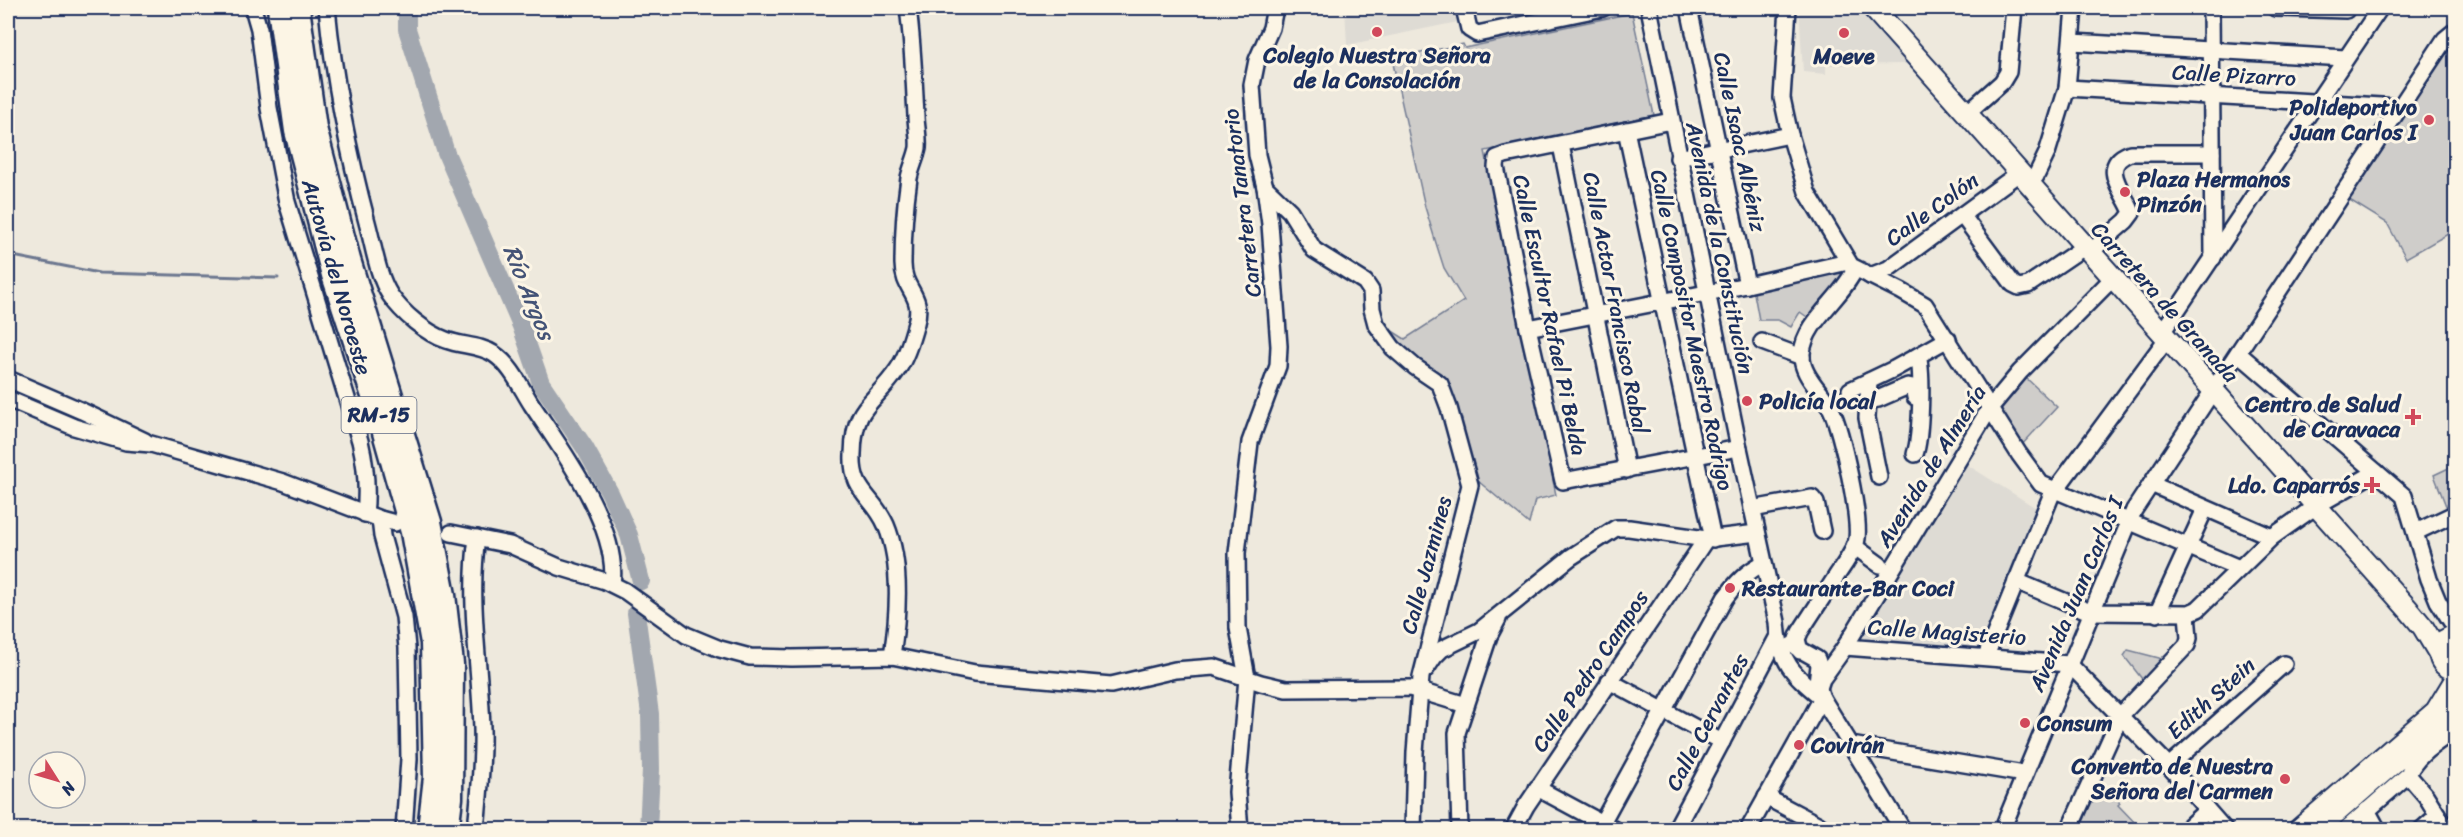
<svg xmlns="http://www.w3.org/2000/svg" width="2463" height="837" font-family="Sriracha,sans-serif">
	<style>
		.built { fill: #dedbd4 }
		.green { fill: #cfcdca; stroke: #757e94; stroke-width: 1.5 }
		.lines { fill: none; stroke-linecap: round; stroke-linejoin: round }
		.stream { stroke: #6c778f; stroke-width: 3 }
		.river { stroke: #a2a7af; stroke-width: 18 }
		.minor-casing { stroke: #1b2f5e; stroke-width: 20 }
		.major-casing { stroke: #1b2f5e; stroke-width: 24 }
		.highway-casing { stroke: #1b2f5e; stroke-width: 27 }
		.minor { stroke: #fcf5e5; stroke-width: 15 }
		.major { stroke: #fcf5e5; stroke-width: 20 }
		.highway { stroke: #fcf5e5; stroke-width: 22 }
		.poi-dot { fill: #d1495b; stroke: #fcf5e5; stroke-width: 2 }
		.labels { text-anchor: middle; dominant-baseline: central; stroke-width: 6; stroke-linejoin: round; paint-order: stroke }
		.shield { fill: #fcf5e5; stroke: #5e6a86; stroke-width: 1.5 }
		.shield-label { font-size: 21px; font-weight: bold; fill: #1b2f5e }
		.poi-label { font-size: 22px; font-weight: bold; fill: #1b2f5e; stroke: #fcf5e5; text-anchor: start }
		.street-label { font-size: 22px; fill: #1b2f5e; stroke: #fcf5e5 }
		.water-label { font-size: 24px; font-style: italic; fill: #445376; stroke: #fcf5e5 }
	</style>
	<rect width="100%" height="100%" fill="#eee9dd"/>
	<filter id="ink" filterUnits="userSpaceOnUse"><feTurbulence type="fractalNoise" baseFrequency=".0167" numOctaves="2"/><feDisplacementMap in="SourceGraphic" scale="12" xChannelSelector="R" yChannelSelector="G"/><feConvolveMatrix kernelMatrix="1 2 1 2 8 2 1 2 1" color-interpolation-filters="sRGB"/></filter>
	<g filter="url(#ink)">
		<!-- built -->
		<g class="built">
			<path d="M1345 8H1464L1467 20 1347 45Z"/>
			<path d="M1799 8H1865L1911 59 1905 64 1826 65V74L1803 72Z"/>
			<path d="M1966 464 2036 508 1979 649 1857 641Z"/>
		</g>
		<!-- green -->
		<g class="green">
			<path d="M1632 13 1654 115 1485 151 1556 495 1535 500 1529 524 1478 481 1469 471 1449 398 1405 355 1386 327 1405 339 1464 301 1444 268 1436 243 1425 207 1392 59 1463 44 1465 48Z"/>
			<path d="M2455 41V230L2406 258 2387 223 2348 199Z"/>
			<path d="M1842 269 1847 271 1813 321 1800 312 1791 327 1778 320H1759L1753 288Z"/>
			<path d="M2024 376 2057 407 2019 448 1996 411Z"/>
			<path d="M2455 465V502L2446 506 2434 475Z"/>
			<path d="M2128 650 2159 658 2167 663 2146 684 2124 656Z"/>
			<path d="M2099 782 2120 803 2118 805 2141 829 2080 830Z"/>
		</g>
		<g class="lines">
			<!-- stream -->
			<path class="stream" d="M8 255 99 273 278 278"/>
			<!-- river -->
			<g class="river">
				<path d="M407 8V29L446 153 521 326 541 383 585 448 610 493 629 535 641 581"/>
				<path d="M636 613 650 714 651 770 648 830"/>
			</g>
			<defs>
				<g id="minor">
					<path d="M253 8 259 29 269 108 287 202 360 441C366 466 368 488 365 514"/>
					<path d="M327 8C334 81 349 155 368 226 374 249 378 276 390 295 402 313 426 333 446 340 462 346 480 345 494 354 512 366 521 388 532 405 562 450 620 528 612 584"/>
					<path d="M1464 8 1469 29 1477 34 1603 8"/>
					<path d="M1649 8 1739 448 1777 622C1779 662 1793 674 1822 698"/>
					<path d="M1689 8 1747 285"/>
					<path d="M1788 8 1782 98 1790 135 1807 192 1851 266 1901 291 1925 305 2019 454 2041 484 2239 568"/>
					<path d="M2211 8 2213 258"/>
					<path d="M2275 8 2346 10"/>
					<path d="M2072 42 2345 58"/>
					<path d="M2067 88 2399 107"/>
					<path d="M1967 113 2002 82 2008 72 2014 8"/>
					<path d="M1671 121 1505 155 1497 158 1496 167 1528 328 1563 481 1739 448"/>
					<path d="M1626 130 1713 539"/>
					<path d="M1561 145 1627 470"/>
					<path d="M1678 158 1790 135"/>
					<path d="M2029 184 2036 176 2047 153 2067 88 2074 8"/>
					<path d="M1265 187 1290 211 1314 250 1365 282 1371 291 1372 309 1376 324 1393 348 1415 367 1440 384 1449 408 1470 485 1421 677 1415 752 1413 830"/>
					<path d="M1962 215 2013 284 2019 287 2028 285 2084 247"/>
					<path d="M2089 253 2126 221 2132 213C2127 195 2096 166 2130 153H2212"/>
					<path d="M1870 276 1888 269 2019 173"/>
					<path d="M1528 328 1747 285 1848 262"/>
					<path d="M2161 334 2380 8"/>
					<path d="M1762 342 1802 357"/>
					<path d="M2238 353 2404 496 2429 579 2438 601 2456 629"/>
					<path d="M8 379 82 411 145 441"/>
					<path d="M1869 381 1867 418 1879 477"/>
					<path d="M1850 390 1894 369 1948 339"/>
					<path d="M8 399 74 427 126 442 151 444 283 482 380 519 395 523"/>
					<path d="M1867 401 1878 399 1908 386 1913 387 1915 397 1919 396"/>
					<path d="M1915 454C1921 438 1923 372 1918 356"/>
					<path d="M2151 484 2272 537"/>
					<path d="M1752 509 1812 498 1816 503 1822 531"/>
					<path d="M380 519 382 536 404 617 407 648 409 759 404 830"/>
					<path d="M2416 532 2456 513"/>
					<path d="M451 533 510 545 559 567 605 581 625 591 686 635 720 649 750 657 792 658 892 656 975 673 1111 685 1175 670 1214 667 1261 683 1286 689 1410 688 1466 705"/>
					<path d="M1854 546 1880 565"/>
					<path d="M2016 581 2090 612 2189 613 2198 609 2272 537 2316 506 2376 472"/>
					<path d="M2157 614 2205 509"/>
					<path d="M1792 645 1817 659 1819 665 1817 683 1822 698 1903 830"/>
					<path d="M1845 647 2069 664 2169 766 2225 830"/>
					<path d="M1800 651 1797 639 1800 632C1812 613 1825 594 1837 575 1844 565 1852 554 1856 543 1863 524 1841 429 1831 409 1822 391 1800 375 1802 353 1805 321 1842 298 1855 269"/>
					<path d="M892 656C898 617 902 563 886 525 873 495 851 493 853 454 854 403 873 406 898 369 907 356 912 338 916 323 924 294 903 291 903 264 903 236 905 206 909 178 911 168 916 158 918 148 919 137 916 126 916 116 914 79 913 45 908 8"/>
					<path d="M1986 656 2051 496 2166 340"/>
					<path d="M1426 669 1434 657 1442 649 1479 631 1571 557 1616 528H1629L1706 539 1757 533"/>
					<path d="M1609 681 1722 742"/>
					<path d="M1819 688 1822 679 1845 647 1990 408 2020 372 2112 279"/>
					<path d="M1851 745 2024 774"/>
					<path d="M2169 766 2284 664"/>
					<path d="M2408 775 2426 796 2447 830"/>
					<path d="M1537 788 1615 830"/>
					<path d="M1766 797 1819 825"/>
					<path d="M2367 810 2378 830"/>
					<path d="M476 830C479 796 483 763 482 729 480 665 468 601 477 538"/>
					<path d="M1240 830 1237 792 1247 678 1238 628 1237 553 1250 442 1278 366 1279 346 1270 224 1265 187 1257 155 1252 85 1257 60 1271 28 1275 8"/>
					<path d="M1460 830 1457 733 1489 636 1498 619"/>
					<path d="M1513 830 1526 806 1706 539"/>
					<path d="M1598 830 1725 598C1737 582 1746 572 1764 563"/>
					<path d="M1675 830 1778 636"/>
					<path d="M1748 830 1822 698"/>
					<path d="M2002 830 2134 510 2445 39 2456 30"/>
					<path d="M2069 830 2121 715 2187 645 2189 638 2187 614"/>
					<path d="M2185 830 2207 810"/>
					<path d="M2320 830 2456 712"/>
					<path d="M2345 830 2408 775C2416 754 2439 742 2456 729"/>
					<path d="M2421 830 2438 815"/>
				</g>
				<g id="major">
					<path d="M1873 8 2408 609 2423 627 2438 652"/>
					<path d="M2456 634 2443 641C2435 654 2440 667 2456 670"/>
					<path d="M2298 830 2436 711 2456 678"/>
				</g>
				<g id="highway">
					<path d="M279 8 296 131 333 275 378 411 412 532 432 643 435 777 429 830"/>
					<path d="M298 8 315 128 349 260 430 522 444 595 452 664 451 798 447 830"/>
				</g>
			</defs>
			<!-- minor casing -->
			<use href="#minor" class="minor-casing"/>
			<!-- major casing -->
			<use href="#major" class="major-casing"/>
			<!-- highway casing -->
			<use href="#highway" class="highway-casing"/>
			<!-- minor -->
			<use href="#minor" class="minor"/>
			<!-- major -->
			<use href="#major" class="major"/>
			<!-- highway -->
			<use href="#highway" class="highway"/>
		</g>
	</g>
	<!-- markers -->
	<g class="poi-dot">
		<circle cx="1377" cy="32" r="6"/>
		<circle cx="1844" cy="33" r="6"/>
		<circle cx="2429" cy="120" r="6"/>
		<circle cx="2125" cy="192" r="6"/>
		<circle cx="1747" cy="401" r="6"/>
		<path d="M2410 408h6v6h6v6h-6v6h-6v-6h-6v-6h6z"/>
		<path d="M2369 476h6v6h6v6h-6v6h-6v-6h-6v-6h6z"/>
		<circle cx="1730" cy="588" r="6"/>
		<circle cx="2025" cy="723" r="6"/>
		<circle cx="1799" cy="745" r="6"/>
		<circle cx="2285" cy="779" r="6"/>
	</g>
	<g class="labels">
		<!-- shield labels -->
		<rect class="shield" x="341.5" y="397" width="75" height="36" rx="4.5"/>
		<g class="shield-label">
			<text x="379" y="415">RM-15</text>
		</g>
		<!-- poi labels -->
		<g class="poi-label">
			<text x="1377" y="55" text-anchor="middle">Colegio Nuestra Señora<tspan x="1377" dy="25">de la Consolación</tspan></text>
			<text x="1844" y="56" text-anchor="middle">Moeve</text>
			<text x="2417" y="107" text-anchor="end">Polideportivo<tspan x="2417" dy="25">Juan Carlos I</tspan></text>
			<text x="2137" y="179">Plaza Hermanos<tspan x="2137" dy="25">Pinzón</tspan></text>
			<text x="1759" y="401">Policía local</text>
			<text x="2400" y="404" text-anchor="end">Centro de Salud<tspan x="2400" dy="25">de Caravaca</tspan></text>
			<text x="2360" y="485" text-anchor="end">Ldo. Caparrós</text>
			<text x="1742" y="588">Restaurante-Bar Coci</text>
			<text x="2037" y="723">Consum</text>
			<text x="1811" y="745">Covirán</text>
			<text x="2273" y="766" text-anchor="end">Convento de Nuestra<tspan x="2273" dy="25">Señora del Carmen</tspan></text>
		</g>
		<!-- street labels -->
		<g class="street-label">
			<text transform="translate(2234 75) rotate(3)">Calle Pizarro</text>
			<text transform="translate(1740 142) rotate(78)">Calle Isaac Albéniz</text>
			<text transform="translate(1242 203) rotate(-97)">Carretera Tanatorio</text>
			<text transform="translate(1932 209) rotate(-36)">Calle Colón</text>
			<text transform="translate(1720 248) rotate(78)">Avenida de la Constitución</text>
			<text transform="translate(337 277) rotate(74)">Autovía del Noroeste</text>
			<text transform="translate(2165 302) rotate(48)">Carretera de Granada</text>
			<text transform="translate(1616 303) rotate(79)">Calle Actor Francisco Rabal</text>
			<text transform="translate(1550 315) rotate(78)">Calle Escultor Rafael Pi Belda</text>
			<text transform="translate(1692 330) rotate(78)">Calle Compositor Maestro Rodrigo</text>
			<text transform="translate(1931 466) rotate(-58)">Avenida de Almería</text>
			<text transform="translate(1426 565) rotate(-75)">Calle Jazmines</text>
			<text transform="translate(2076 594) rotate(-67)">Avenida Juan Carlos I</text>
			<text transform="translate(1947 632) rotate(4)">Calle Magisterio</text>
			<text transform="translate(1590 671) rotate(-56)">Calle Pedro Campos</text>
			<text transform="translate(2211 698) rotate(-42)">Edith Stein</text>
			<text transform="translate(1707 722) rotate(-62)">Calle Cervantes</text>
		</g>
		<!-- water labels -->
		<g class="water-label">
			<text transform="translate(529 292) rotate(68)">Río Argos</text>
		</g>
	</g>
	<!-- margin -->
	<rect width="2463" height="837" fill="none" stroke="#fcf5e5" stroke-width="30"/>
	<rect x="15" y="15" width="2433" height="807" fill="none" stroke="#1b2f5e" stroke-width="2" filter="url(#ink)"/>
	<!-- north arrow -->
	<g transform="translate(57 780) rotate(127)"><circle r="28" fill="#fcf5e5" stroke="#a2a6af" stroke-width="1.5"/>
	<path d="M0-4.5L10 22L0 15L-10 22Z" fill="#d1495b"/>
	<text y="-9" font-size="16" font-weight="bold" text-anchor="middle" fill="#1b2f5e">N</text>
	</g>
</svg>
